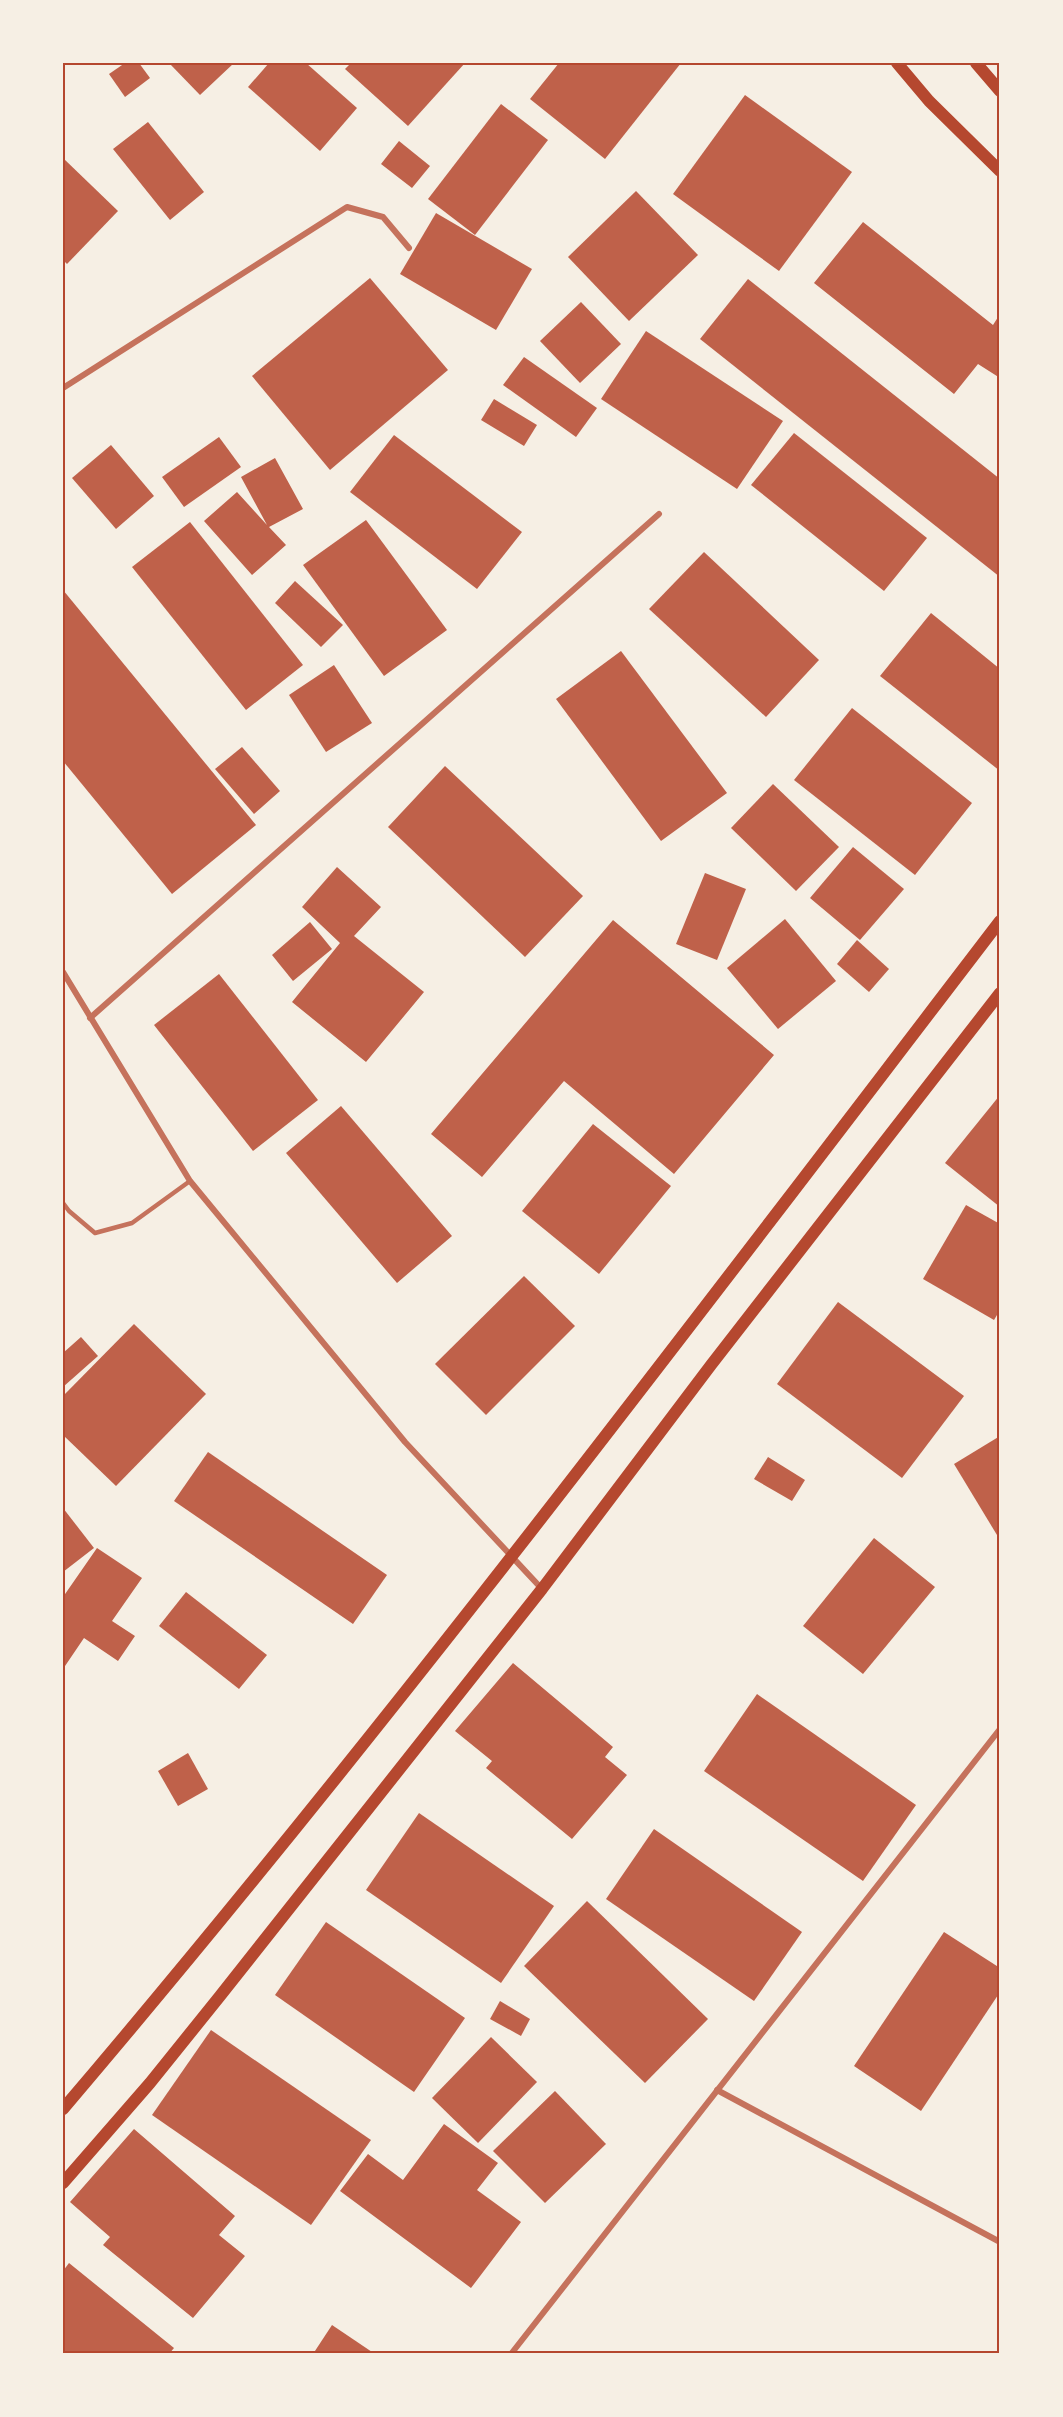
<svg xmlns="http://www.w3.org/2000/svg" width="1063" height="2417" font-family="Montserrat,sans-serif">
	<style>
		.building { fill: #bf614a }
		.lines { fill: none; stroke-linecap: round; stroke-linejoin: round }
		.service { stroke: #c5725c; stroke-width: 4.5 }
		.minor { stroke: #c5725c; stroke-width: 6 }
		.secondary { stroke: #b5482f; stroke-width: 12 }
		.neatline { fill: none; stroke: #b5482f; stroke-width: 2 }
	</style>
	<rect width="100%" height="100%" fill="#f6efe4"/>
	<!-- building -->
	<g class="building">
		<path d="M125 63H139L150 78 125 97 109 74Z"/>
		<path d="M169 63H234L200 95Z"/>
		<path d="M269 63H306L357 108 320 151 248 87Z"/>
		<path d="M351 63H465L408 126 345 69Z"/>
		<path d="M559 63H681L605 159 530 99Z"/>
		<path d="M745 95 852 172 779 271 673 194Z"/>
		<path d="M501 104 548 140 475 235 428 199Z"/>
		<path d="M148 122 204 192 170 220 113 149Z"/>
		<path d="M399 141 430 166 412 188 381 164Z"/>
		<path d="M63 158 118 211 67 264 63 260Z"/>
		<path d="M636 191 698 255 629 321 568 257Z"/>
		<path d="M436 213 532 269 496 330 400 274Z"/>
		<path d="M863 222 993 325 1000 314V378L978 364 954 394 814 283Z"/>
		<path d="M370 278 448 370 330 470 252 376Z"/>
		<path d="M748 279 1000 479V577L700 339Z"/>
		<path d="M581 302 621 344 580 383 540 341Z"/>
		<path d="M646 331 783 421 737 489 601 399Z"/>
		<path d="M524 357 597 408 576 437 503 385Z"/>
		<path d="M494 399 537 425 524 446 481 420Z"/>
		<path d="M794 433 927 538 884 591 751 485Z"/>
		<path d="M394 435 522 532 477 589 350 492Z"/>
		<path d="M219 437 241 467 184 507 162 477Z"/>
		<path d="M111 445 154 496 116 529 72 478Z"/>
		<path d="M275 458 303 509 269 527 286 545 252 575 204 521 237 492 267 525 241 477Z"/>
		<path d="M366 520 447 630 384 676 303 565Z"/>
		<path d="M190 522 303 665 246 710 132 567Z"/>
		<path d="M704 552 819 660 766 717 649 609Z"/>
		<path d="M295 581 343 625 321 647 275 603Z"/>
		<path d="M63 590 256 825 172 894 63 761Z"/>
		<path d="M931 613 1000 669V771L880 676Z"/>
		<path d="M621 651 727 793 661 841 556 699Z"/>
		<path d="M334 665 372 723 326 752 289 695Z"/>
		<path d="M852 708 972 803 915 875 794 780Z"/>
		<path d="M242 747 280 791 254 814 215 769Z"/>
		<path d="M445 766 583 896 525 957 388 827Z"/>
		<path d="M773 784 839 847 796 891 731 828Z"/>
		<path d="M853 847 904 889 860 940 810 898Z"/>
		<path d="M337 867 381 907 354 936 424 992 366 1062 292 1002 340 943 302 907Z"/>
		<path d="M705 873 746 889 717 960 676 944Z"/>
		<path d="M785 919 836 981 778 1029 727 968Z"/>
		<path d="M613 920 774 1055 674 1174 564 1081 482 1177 431 1134Z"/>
		<path d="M310 922 332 949 293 981 272 955Z"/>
		<path d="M857 940 889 969 869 992 837 964Z"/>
		<path d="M219 974 318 1100 253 1151 154 1025Z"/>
		<path d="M1000 1095V1207L945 1163Z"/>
		<path d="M341 1106 452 1236 397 1283 286 1153Z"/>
		<path d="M593 1124 671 1186 599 1274 522 1211Z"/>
		<path d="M966 1205 1000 1224V1310L994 1320 923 1279Z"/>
		<path d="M524 1276 575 1326 486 1415 435 1364Z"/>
		<path d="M838 1302 964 1396 902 1478 777 1384Z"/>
		<path d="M134 1324 206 1394 116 1486 63 1435V1396Z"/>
		<path d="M81 1337 98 1356 63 1387V1353Z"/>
		<path d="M1000 1436V1540L954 1464Z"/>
		<path d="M208 1452 387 1575 353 1624 174 1501Z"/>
		<path d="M768 1457 805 1480 792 1501 754 1479Z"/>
		<path d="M63 1508 94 1548 63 1572Z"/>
		<path d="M874 1538 935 1587 863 1674 803 1626Z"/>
		<path d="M97 1548 142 1578 112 1621 135 1636 118 1661 84 1638 63 1669V1597Z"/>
		<path d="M186 1592 267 1655 239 1689 159 1626Z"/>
		<path d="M513 1663 613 1747 605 1757 627 1775 572 1839 486 1768 492 1761 455 1731Z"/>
		<path d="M757 1694 916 1805 863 1881 704 1771Z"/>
		<path d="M188 1753 208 1789 178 1806 158 1771Z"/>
		<path d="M419 1813 554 1906 501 1983 366 1890Z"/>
		<path d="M654 1829 802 1932 754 2001 606 1899Z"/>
		<path d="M587 1901 708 2019 645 2083 524 1966Z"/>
		<path d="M326 1922 465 2018 414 2092 275 1995Z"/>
		<path d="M944 1932 1000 1968V1992L921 2111 854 2066Z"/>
		<path d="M500 2001 530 2019 521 2036 490 2019Z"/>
		<path d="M211 2030 371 2140 311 2225 152 2115Z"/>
		<path d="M491 2037 537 2082 478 2143 432 2098Z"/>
		<path d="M555 2091 606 2144 545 2203 493 2151Z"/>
		<path d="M444 2124 498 2163 477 2190 521 2222 471 2288 340 2191 368 2154 403 2180Z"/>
		<path d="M134 2129 235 2216 219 2235 245 2256 193 2318 103 2245 110 2237 70 2202Z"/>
		<path d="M69 2263 174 2348 169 2354H63V2271Z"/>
		<path d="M332 2325 375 2354H313Z"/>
	</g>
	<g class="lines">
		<!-- service -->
		<path class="service" d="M63 1203 69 1211 95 1233 132 1223 190 1181"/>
		<!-- minor -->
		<g class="minor">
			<path d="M63 388 347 207 383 217 409 248"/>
			<path d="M63 972 190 1181 405 1442 542 1589"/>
			<path d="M90 1018 659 514"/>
			<path d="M717 2090 1000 2242"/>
			<path d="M511 2354 1000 1729"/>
		</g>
		<!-- secondary -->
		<g class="secondary">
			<path d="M897 63 929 101 1000 171"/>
			<path d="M976 63 1000 91"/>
			<path d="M63 2109C390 1725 693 1322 1000 921"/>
			<path d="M63 2183 150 2083 220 1996 542 1589 711 1365 1000 993"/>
		</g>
	</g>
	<!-- border -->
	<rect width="1063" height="2417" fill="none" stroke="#f6efe4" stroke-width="129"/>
	<rect x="64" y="64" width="934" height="2288" class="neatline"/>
</svg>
